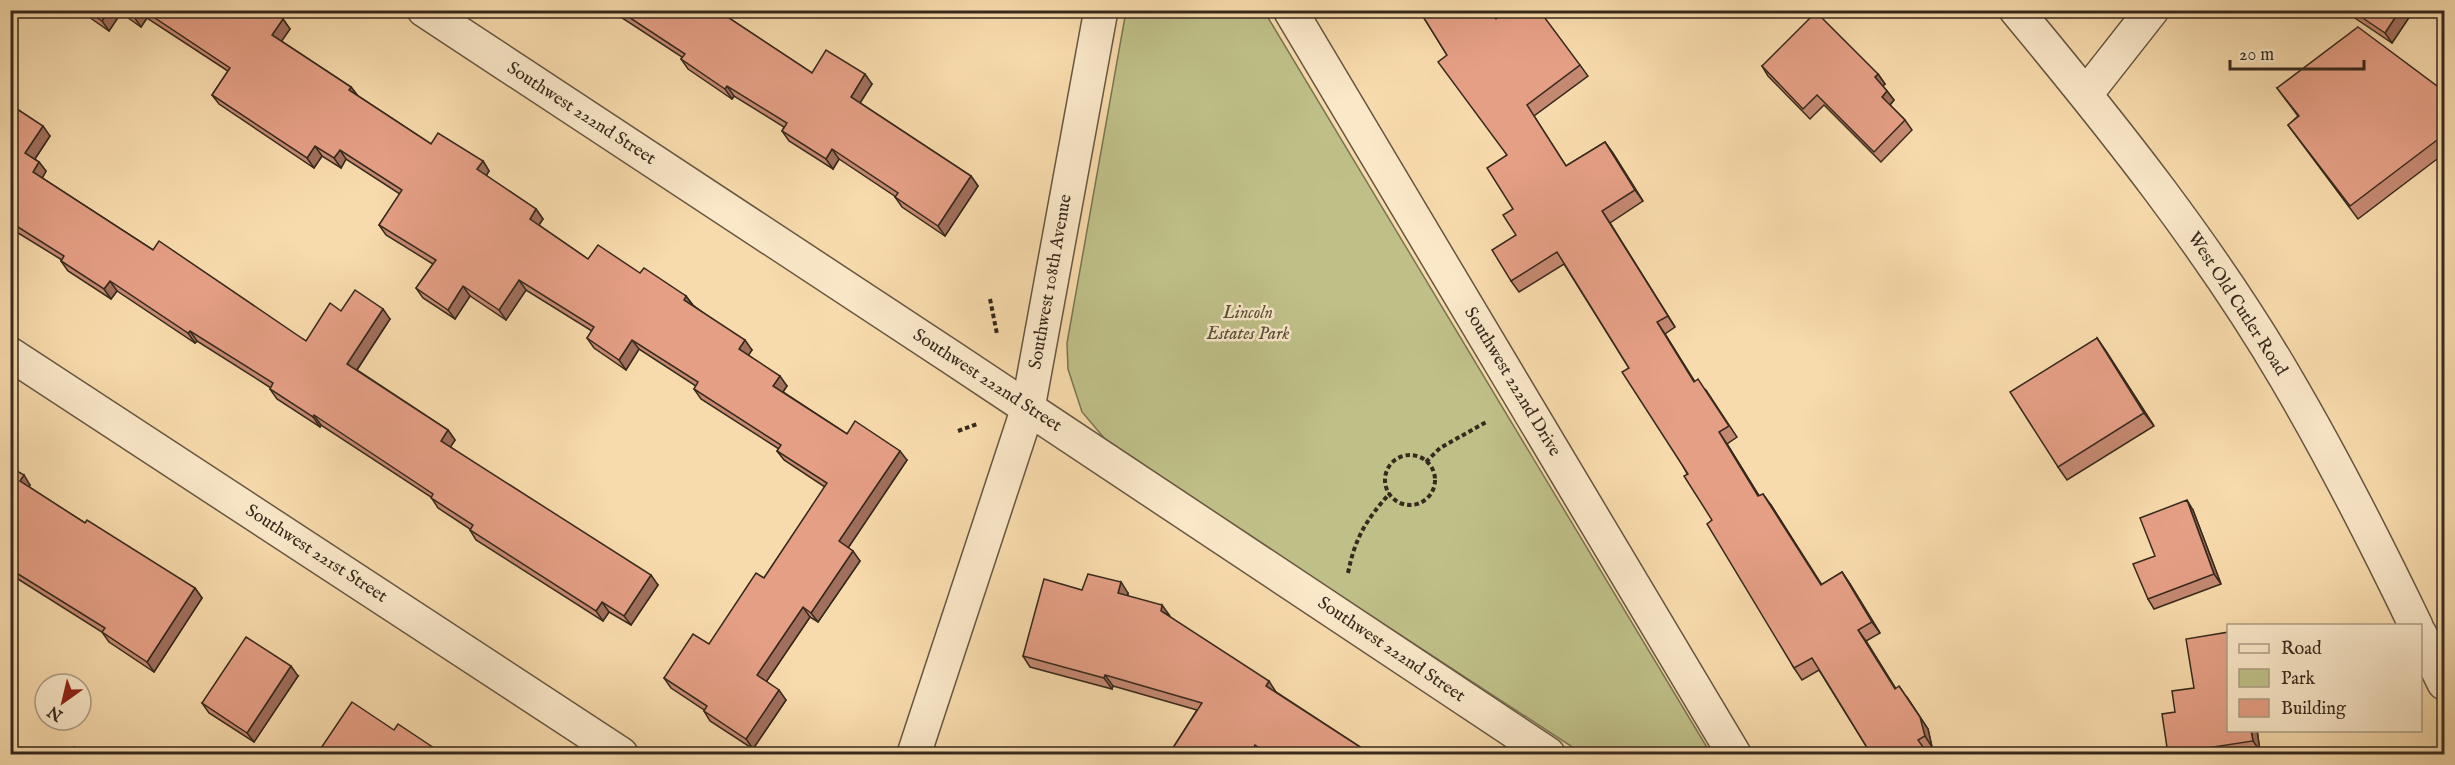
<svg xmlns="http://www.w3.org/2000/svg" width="2455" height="765" font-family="'IM FELL English',serif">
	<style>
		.green { fill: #bfc088; stroke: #7a7452; stroke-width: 1.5 }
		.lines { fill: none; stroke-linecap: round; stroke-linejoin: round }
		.minor-casing { stroke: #665641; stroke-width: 36 }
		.tertiary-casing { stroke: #665641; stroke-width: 36 }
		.path { stroke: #36291d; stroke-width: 4; stroke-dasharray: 4.5 3; stroke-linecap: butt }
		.minor { stroke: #fae8c9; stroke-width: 33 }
		.tertiary { stroke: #fae8c9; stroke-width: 33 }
		.wall { fill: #c58972; stroke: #36291d; stroke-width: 1.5 }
		.shaded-wall { fill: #a06f5d; stroke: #36291d; stroke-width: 1.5 }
		.building { fill: #e59f85; stroke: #36291d; stroke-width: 1.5 }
		.labels { text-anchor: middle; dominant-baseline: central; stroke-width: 5; stroke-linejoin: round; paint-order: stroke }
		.street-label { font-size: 18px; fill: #36291d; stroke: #fae8c9 }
		.park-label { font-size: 18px; font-style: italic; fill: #584f38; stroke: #fae8c9 }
	</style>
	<rect width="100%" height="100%" fill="#f8dbac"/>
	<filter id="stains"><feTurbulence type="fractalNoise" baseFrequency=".00333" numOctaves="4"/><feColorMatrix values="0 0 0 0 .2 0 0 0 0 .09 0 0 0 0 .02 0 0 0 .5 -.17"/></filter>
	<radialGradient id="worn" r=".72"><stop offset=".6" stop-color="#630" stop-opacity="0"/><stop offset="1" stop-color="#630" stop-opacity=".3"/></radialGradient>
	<!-- green -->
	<path class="green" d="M1126 11H1264L1711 754H1583L1266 547 1105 439 1082 412 1068 369 1067 343Z"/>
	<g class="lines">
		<defs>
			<g id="minor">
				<path d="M424 10 954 359 1548 754"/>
				<path d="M1290 10 1734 754"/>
				<path d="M2086 94 2152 10"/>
				<path d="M10 354 621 754"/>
				<path d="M914 754 1028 408 1101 10"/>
			</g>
			<g id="tertiary">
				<path d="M2016 10C2114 128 2210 248 2287 380 2334 460 2376 543 2416 626"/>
				<path d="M2420 634 2444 683"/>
			</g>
		</defs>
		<!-- minor casing -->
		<use href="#minor" class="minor-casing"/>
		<!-- tertiary casing -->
		<use href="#tertiary" class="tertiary-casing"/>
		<!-- path -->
		<g class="path">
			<path d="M990 299 997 334"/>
			<path d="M958 431 977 424"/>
			<circle cx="1410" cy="480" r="25"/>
			<path d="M1426 462 1440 448 1488 421"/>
			<path d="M1348 573C1355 538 1366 520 1390 493"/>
		</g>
		<!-- minor -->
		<use href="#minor" class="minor"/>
		<!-- tertiary -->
		<use href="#tertiary" class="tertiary"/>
	</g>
	<!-- wall -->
	<g class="wall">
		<path d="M79 10H270L283 19 290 29 281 41 351 87 358 96 431 144 483 161 489 171 486 176 536 209 543 219 539 225 588 259 640 273 686 296 693 305 752 350 748 355 787 386 783 392 847 434 907 460 848 548 860 561 818 622 810 617 766 682 786 700 753 749 710 721 704 711V710L671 688 664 678 709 644 764 578 825 487 784 460 777 451 779 449 701 399 694 389 696 386 639 349 626 370 594 348 587 338 592 331 526 290 506 320 470 296 455 319 423 298 416 288 433 264 386 235 379 225 400 194 346 159 341 168 322 156 314 168 219 104 212 95 228 71 147 18 141 27 121 13 109 31Z"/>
		<path d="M610 10H717L812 73 872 84 860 103 971 176 978 186 945 236 902 207 895 197H896L839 159 833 169 789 141 782 131 784 127 734 96 732 99 688 69 681 59 682 57Z"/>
		<path d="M1419 10H1491L1496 19 1580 65 1588 76 1534 116 1566 166 1605 142 1643 201 1610 223 1675 327 1665 334 1694 382 1706 390 1737 437 1727 444 1759 496 1771 505 1821 585 1842 572 1850 584 1880 633 1866 641 1895 688 1907 697 1928 729 1932 747 1926 751 1929 754H1871L1819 670 1802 680 1794 668 1629 368 1564 264 1519 292 1511 281 1516 235 1507 155 1447 55Z"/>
		<path d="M2343 10H2414L2392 43Z"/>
		<path d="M1762 66 1878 74 1885 84 1883 86 1894 100 1890 105 1905 120 1912 130 1881 162 1824 105 1810 119 1768 76Z"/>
		<path d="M2277 88 2445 92V153L2358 219 2288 125 2298 116Z"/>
		<path d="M10 112 50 136 35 159 39 162 46 171 42 178 153 250 306 341 341 311 390 319 357 370 448 430 455 440 450 447 658 585 631 625 609 612 603 621 476 540 470 530V529L438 508 431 497 321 425 320 427 277 399 270 389 271 388 197 341 195 343 117 291 111 299 68 271 61 261 62 260 10 228Z"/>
		<path d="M2097 338 2154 426 2067 480 2058 467Z"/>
		<path d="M10 467 30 485 29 487 85 523 195 588 202 598 154 672 109 642 102 632 10 574Z"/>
		<path d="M2193 510 2221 584 2154 609 2148 599 2155 556Z"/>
		<path d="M1082 590 1128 593V596L1170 617 1276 692 1371 754H1174L1171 751 1197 710 1113 686 1112 689 1030 667 1023 656Z"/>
		<path d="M298 676 254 742 209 713 202 703Z"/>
		<path d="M2229 730H2257L2260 751 2238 754H2168Z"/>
	</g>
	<!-- shaded-wall -->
	<g class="shaded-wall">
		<path d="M109 10H119L121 13 109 31 102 21Z"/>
		<path d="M139 10H141L147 18 141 27 134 17Z"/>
		<path d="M2400 10H2414L2392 43 2385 33Z"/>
		<path d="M283 19 290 29 279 45 272 35Z"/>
		<path d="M865 74 872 84 858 106 851 97Z"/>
		<path d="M1878 74 1885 84 1881 87 1875 77Z"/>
		<path d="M727 86 734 96 732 99 725 89Z"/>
		<path d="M351 87 358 96 349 90Z"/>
		<path d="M1887 91 1894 100 1889 106 1882 97Z"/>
		<path d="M43 126 50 136 32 163 25 153Z"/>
		<path d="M1605 142 1613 153 1643 201 1635 190Z"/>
		<path d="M315 146 322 156 314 168 307 158Z"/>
		<path d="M832 149 839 159 833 169 826 159Z"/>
		<path d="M340 150 346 159 341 168 334 158Z"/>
		<path d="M483 161 489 171 484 179 477 169Z"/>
		<path d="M39 162 46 171 40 182 33 172Z"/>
		<path d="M971 176 978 186 945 236 938 226Z"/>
		<path d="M536 209 543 219 536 229 530 219Z"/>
		<path d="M1602 211 1610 223 1675 327 1668 316Z"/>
		<path d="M519 280 526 290 506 320 499 310Z"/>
		<path d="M110 281 117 291 111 299 104 289Z"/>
		<path d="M463 286 470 296 455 319 448 310Z"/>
		<path d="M686 296 693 306 684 300Z"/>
		<path d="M383 309 390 319 354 374 347 364Z"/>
		<path d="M1657 322 1665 334 1702 393 1694 382Z"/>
		<path d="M190 331 197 341 195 343 188 333Z"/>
		<path d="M2097 338 2106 351 2154 426 2144 413Z"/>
		<path d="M632 340 639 349 626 370 619 360Z"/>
		<path d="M745 340 752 350 746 359 739 349Z"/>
		<path d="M780 376 787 386 780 396 773 386Z"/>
		<path d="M314 415 321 425 320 427 313 417Z"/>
		<path d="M448 430 455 440 448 451 441 441Z"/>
		<path d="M1719 432 1727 444 1766 507 1758 496Z"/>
		<path d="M900 451 907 460 846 551 839 541Z"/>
		<path d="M24 475 30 485 27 491 20 481Z"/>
		<path d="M1763 494 1771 505 1829 596 1821 585Z"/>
		<path d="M2187 500 2193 510 2221 584 2214 574Z"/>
		<path d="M853 551 860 561 818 622 811 613Z"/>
		<path d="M1842 572 1850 584 1880 633 1872 622Z"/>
		<path d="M651 575 658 585 631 625 624 616Z"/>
		<path d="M1121 582 1128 593 1125 604 1118 593Z"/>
		<path d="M195 588 202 598 154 672 147 662Z"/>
		<path d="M602 602 609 612 603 621 596 611Z"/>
		<path d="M1162 605 1170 616 1161 611Z"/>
		<path d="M803 607 810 617 764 685 757 675Z"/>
		<path d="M1858 630 1866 641 1903 700 1895 689Z"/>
		<path d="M291 666 298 676 254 742 247 733Z"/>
		<path d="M1105 675 1113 686 1112 689 1104 678Z"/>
		<path d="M1269 681 1276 692 1273 697 1266 686Z"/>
		<path d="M1899 686 1928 729 1932 747 1925 736Z"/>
		<path d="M779 690 786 700 753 749 746 739Z"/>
		<path d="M2251 730H2257L2260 751 2253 741Z"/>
		<path d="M1255 745 1261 754H1250Z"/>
		<path d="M1226 748 1231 754H1221Z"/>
	</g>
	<!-- building -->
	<g class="building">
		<path d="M86 10H109L102 21Z"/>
		<path d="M125 10H139L134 17Z"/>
		<path d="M143 10H270L283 19 272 35 351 87 349 90 431 144 438 133 483 161 477 169 536 209 530 219 588 259 598 245 640 273 644 268 686 296 684 300 745 340 739 349 780 376 773 386 847 434 855 421 900 451 839 541 853 551 811 613 803 607 757 675 779 690 746 739 704 711 707 706 664 678 693 634 709 644 756 573 764 578 827 483 777 451 781 445 694 389 698 382 632 340 619 360 587 338 594 327 519 280 499 310 463 286 448 310 416 288 436 260 379 225 402 190 340 150 334 158 315 146 307 158 212 95 230 68Z"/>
		<path d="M618 10H717L812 73 826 50 865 74 851 97 971 176 938 226 895 197 898 193 832 149 826 159 782 131 787 123 727 86 725 89 681 59 685 54Z"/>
		<path d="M1419 10H1490L1496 19 1507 10H1539L1580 65 1527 105 1566 166 1605 142 1635 190 1602 211 1668 316 1657 322 1694 382 1698 379 1729 426 1719 432 1758 496 1763 494 1821 585 1842 572 1872 622 1858 630 1895 689 1899 686 1920 717 1925 736 1918 740 1928 754H1871L1812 658 1794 668 1707 524 1712 520 1684 476 1688 474 1622 372 1629 368 1557 252 1511 281 1492 250 1516 235 1503 215 1513 209 1487 168 1507 155 1438 62 1447 55Z"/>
		<path d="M2351 10H2400L2385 33Z"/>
		<path d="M1816 12 1878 74 1875 77 1887 91 1882 97 1905 120 1874 152 1817 95 1803 109 1762 66Z"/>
		<path d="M2358 27 2445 92V134L2350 206 2288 125 2299 116 2277 88Z"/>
		<path d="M14 107 43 126 25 153 39 162 33 172 153 250 159 241 306 341 330 303 341 311 355 290 383 309 347 364 448 430 441 441 651 575 624 616 602 602 596 611 470 530 473 525 431 498 433 494 314 415 313 417 270 389 273 383 190 331 188 333 110 281 104 289 61 261 64 256 10 222V112Z"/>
		<path d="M2097 338 2144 413 2058 467 2010 392Z"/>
		<path d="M10 467 24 475 20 481 85 523 87 520 195 588 147 662 102 632 105 628 10 569Z"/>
		<path d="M2187 500 2214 574 2148 599 2133 564 2155 556 2140 518Z"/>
		<path d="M1088 574 1121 582 1118 593 1162 605 1161 611 1269 681 1266 686 1371 754H1268L1255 745 1250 754H1240L1226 748 1221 754H1177L1171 751 1202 703 1105 675 1104 678 1023 656 1044 579 1082 590Z"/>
		<path d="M2229 632V730H2251L2253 741 2168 754 2162 714 2175 712 2172 691 2194 688 2186 639Z"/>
		<path d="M246 637 291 666 247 733 202 703Z"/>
		<path d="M352 702 394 730 398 724 443 754H317Z"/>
		<path d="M10 747 22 754H10Z"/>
		<path d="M74 747 85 754H69Z"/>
	</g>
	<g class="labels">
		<!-- street labels -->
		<g class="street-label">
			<text transform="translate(581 114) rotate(33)">Southwest 222nd Street</text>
			<text transform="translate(1051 282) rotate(-80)">Southwest 108th Avenue</text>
			<text transform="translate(2237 304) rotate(57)">West Old Cutler Road</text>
			<text transform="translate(987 381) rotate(33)">Southwest 222nd Street</text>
			<text transform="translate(1512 382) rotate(59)">Southwest 222nd Drive</text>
			<text transform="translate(316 554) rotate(33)">Southwest 221st Street</text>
			<text transform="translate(1391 650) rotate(34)">Southwest 222nd Street</text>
		</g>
		<!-- park labels -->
		<g class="park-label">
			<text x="1248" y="313">Lincoln<tspan x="1248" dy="21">Estates Park</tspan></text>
		</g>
	</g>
	<!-- margin -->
	<rect width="2455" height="765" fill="none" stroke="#f8dbac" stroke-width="36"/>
	<rect x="12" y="12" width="2431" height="741" fill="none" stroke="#36291d" stroke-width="3"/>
	<rect x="18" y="18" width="2419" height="729" fill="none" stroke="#36291d" stroke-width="1.5"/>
	<!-- legend -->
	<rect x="2227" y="624" width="195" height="108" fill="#fae8c9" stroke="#ac9c84" stroke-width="1.5"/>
	<rect x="2239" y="644" width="30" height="9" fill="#fae8c9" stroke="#ac9c84" stroke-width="1.5"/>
	<text x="2281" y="654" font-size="18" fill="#36291d">Road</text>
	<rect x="2239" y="669" width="30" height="18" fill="#bfc088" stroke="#ac9c84" stroke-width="1.5"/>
	<text x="2281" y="684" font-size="18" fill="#36291d">Park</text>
	<rect x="2239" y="699" width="30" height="18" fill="#e59f85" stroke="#ac9c84" stroke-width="1.5"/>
	<text x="2281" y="714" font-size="18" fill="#36291d">Building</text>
	<!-- north arrow -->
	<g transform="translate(63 702) rotate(214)"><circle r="28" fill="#fae8c9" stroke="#ac9c84" stroke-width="1.5"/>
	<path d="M0-4.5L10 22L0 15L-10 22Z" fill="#8f2418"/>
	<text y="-9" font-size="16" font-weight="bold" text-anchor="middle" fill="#36291d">N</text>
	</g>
	<!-- scale -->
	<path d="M2230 60v9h134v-9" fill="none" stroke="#36291d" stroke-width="3"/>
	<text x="2239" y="60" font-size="18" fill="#36291d" stroke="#fae8c9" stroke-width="4.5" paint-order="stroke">20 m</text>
	<rect width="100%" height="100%" filter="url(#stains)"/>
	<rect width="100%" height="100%" fill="url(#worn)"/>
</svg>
